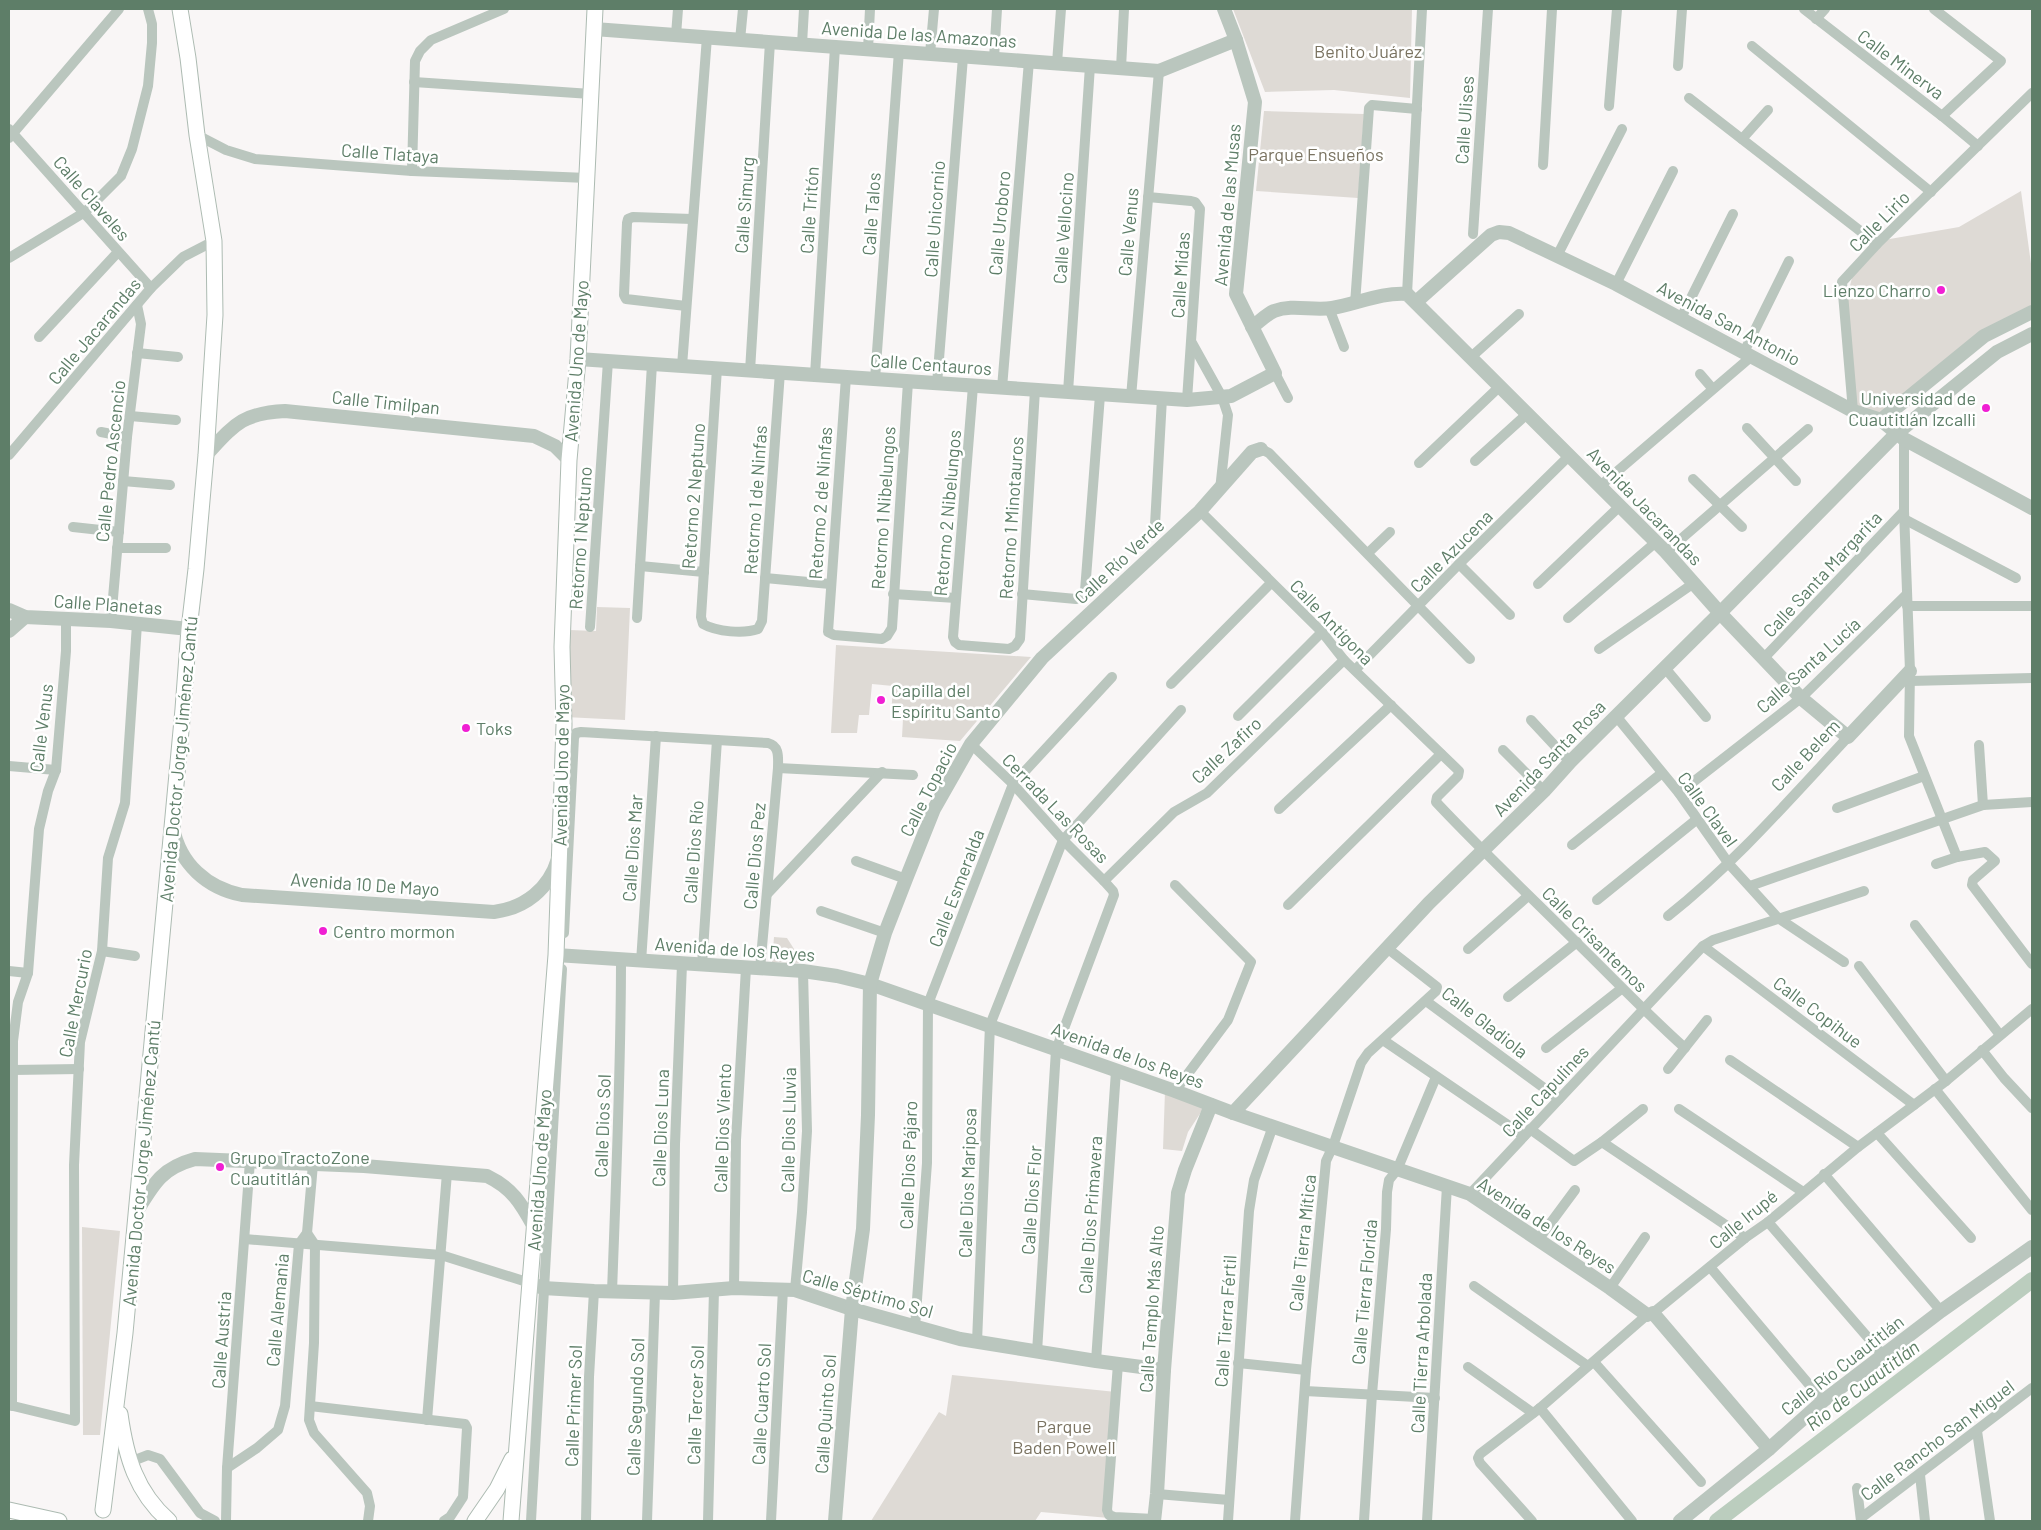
<svg xmlns="http://www.w3.org/2000/svg" width="2041" height="1530" font-family="Barlow,sans-serif">
	<style>
		.green { fill: #dedad5 }
		.lines { fill: none; stroke-linecap: round; stroke-linejoin: round }
		.river { stroke: #bbcdbe; stroke-width: 16 }
		.secondary-casing { stroke: #adbbb2; stroke-width: 17 }
		.minor { stroke: #bac6be; stroke-width: 10 }
		.tertiary { stroke: #bac6be; stroke-width: 14 }
		.secondary { stroke: #fff; stroke-width: 15 }
		.poi-dot { fill: #f01fd3; stroke: #fff; stroke-width: 2 }
		.labels { text-anchor: middle; dominant-baseline: central; stroke-width: 5; stroke-linejoin: round; paint-order: stroke }
		.street-label { font-size: 18px; fill: #5e7e68; stroke: #fff }
		.park-label { font-size: 18px; fill: #7a7361; stroke: #fff }
		.poi-label { font-size: 18px; fill: #5e7e68; stroke: #fff; text-anchor: start }
		.water-label { font-size: 19px; font-style: italic; fill: #5d7e63; stroke: #fff }
	</style>
	<rect width="100%" height="100%" fill="#f9f6f6"/>
	<!-- green -->
	<g class="green">
		<path d="M1233 9H1412L1410 98 1334 90 1265 92Z"/>
		<path d="M1264 111 1364 114 1358 198 1256 191Z"/>
		<path d="M2021 191 2032 271V308L1878 415 1854 407 1845 305 1853 274 1884 240 1959 227Z"/>
		<path d="M597 607 630 608 625 720 565 717 569 630 596 631Z"/>
		<path d="M836 645 1031 657 960 741 902 737 903 719 891 717 893 686 872 684 869 715H859L857 733H831Z"/>
		<path d="M774 937 787 938 803 963 772 962Z"/>
		<path d="M1165 1091 1205 1106 1188 1132 1182 1151 1163 1149Z"/>
		<path d="M82 1227 120 1231 100 1435H83Z"/>
		<path d="M952 1375 1116 1392 1109 1518 1041 1512 1035 1521H871L939 1412 946 1416Z"/>
	</g>
	<g class="lines">
		<!-- river -->
		<path class="river" d="M1717 1521 2032 1280"/>
		<defs>
			<g id="secondary">
				<path d="M120 1414C126 1457 136 1492 169 1521"/>
				<path d="M9 1510 59 1521"/>
				<path d="M103 1510 125 1333 183 709 189 629 196 569 206 455 215 315 214 241 197 135 188 58 180 9"/>
				<path d="M475 1521 497 1489 512 1459"/>
				<path d="M511 1521 556 955 564 725 562 647 569 460 578 359 595 9"/>
			</g>
		</defs>
		<!-- secondary casing -->
		<use href="#secondary" class="secondary-casing"/>
		<!-- minor -->
		<g class="minor">
			<path d="M1804 9 1942 116 1978 146"/>
			<path d="M1934 9 2001 61 1942 116"/>
			<path d="M1816 19 1825 9"/>
			<path d="M676 35 678 9"/>
			<path d="M740 40 743 9"/>
			<path d="M802 44 804 9"/>
			<path d="M1752 46 1931 192"/>
			<path d="M868 49 870 9"/>
			<path d="M930 54 934 9"/>
			<path d="M994 58 997 9"/>
			<path d="M1057 63 1061 9"/>
			<path d="M1678 66 1682 9"/>
			<path d="M1121 68 1124 9"/>
			<path d="M414 82 591 94"/>
			<path d="M1689 98 1877 244"/>
			<path d="M1609 106 1617 9"/>
			<path d="M9 129 151 288"/>
			<path d="M197 135 226 150 255 159 412 171 587 178"/>
			<path d="M9 138 119 9"/>
			<path d="M1742 139 1768 110"/>
			<path d="M1543 165 1552 9"/>
			<path d="M412 171 415 61 420 51 431 40 504 9"/>
			<path d="M1148 197 1191 201 1195 202 1200 209 1187 400"/>
			<path d="M1473 234 1488 9"/>
			<path d="M1557 256 1622 129"/>
			<path d="M9 258 85 212 121 176 132 149 148 86 152 43V24L148 9"/>
			<path d="M1616 284 1673 171"/>
			<path d="M1407 294 1422 9"/>
			<path d="M1355 304 1369 108 1372 105 1417 109"/>
			<path d="M686 306 626 299 624 295 627 223 628 219 633 217 692 219"/>
			<path d="M1329 308 1344 347"/>
			<path d="M1681 318 1733 214"/>
			<path d="M39 337 118 252"/>
			<path d="M1192 343 1222 397 1228 415 1220 490"/>
			<path d="M1744 352 1789 261"/>
			<path d="M137 353 178 357"/>
			<path d="M1470 358 1519 314"/>
			<path d="M682 366 707 37"/>
			<path d="M717 368 701 617 703 624C717 632 744 634 758 629L762 621 780 372"/>
			<path d="M750 371 770 42"/>
			<path d="M1275 373 1288 398"/>
			<path d="M1700 374 1712 388"/>
			<path d="M815 375 835 47"/>
			<path d="M846 377 828 632 834 635 882 639 887 636 892 628 908 382"/>
			<path d="M875 379 899 51"/>
			<path d="M937 384 963 57"/>
			<path d="M973 386 953 637 955 642 959 645 1009 649 1015 646 1020 639 1035 390"/>
			<path d="M1002 388 1029 61"/>
			<path d="M1068 392 1090 66"/>
			<path d="M1131 397 1159 71"/>
			<path d="M1853 411 1842 282 1877 244 2032 93"/>
			<path d="M130 416 176 420"/>
			<path d="M1747 428 1796 481"/>
			<path d="M101 432 127 437"/>
			<path d="M1904 439V511L1910 671 1909 736 1957 857"/>
			<path d="M1261 449 1269 453 1470 659"/>
			<path d="M9 455 151 288 183 257 214 241"/>
			<path d="M1475 461 1527 414"/>
			<path d="M1419 463 1499 387"/>
			<path d="M1693 479 1742 527"/>
			<path d="M123 481 170 485"/>
			<path d="M1600 486 1752 356"/>
			<path d="M1200 511 1322 632 1344 660 1459 771 1458 776 1437 797 1436 802C1481 850 1529 895 1576 942 1612 977 1647 1014 1685 1048"/>
			<path d="M1904 519 2016 578"/>
			<path d="M1155 525 1162 398"/>
			<path d="M73 527 119 532"/>
			<path d="M117 548H166"/>
			<path d="M1666 552 1808 429"/>
			<path d="M1368 553 1390 532"/>
			<path d="M1459 564 1510 615"/>
			<path d="M640 566 704 572"/>
			<path d="M765 578 830 584"/>
			<path d="M1538 584 1620 506"/>
			<path d="M893 594 956 598"/>
			<path d="M1022 594 1076 599 1082 597 1085 591 1100 395"/>
			<path d="M1907 606H2032"/>
			<path d="M637 618 652 364"/>
			<path d="M1568 618 1656 542"/>
			<path d="M111 621 127 437 141 324 137 305"/>
			<path d="M590 627 608 361"/>
			<path d="M1599 649 1694 583"/>
			<path d="M1763 659 1904 511"/>
			<path d="M1665 668 1706 717"/>
			<path d="M1355 670 1459 564 1570 455"/>
			<path d="M1910 681 2032 678"/>
			<path d="M1171 684 1271 583"/>
			<path d="M1238 716 1322 632"/>
			<path d="M1616 716 1679 793 1729 864 1778 918 1844 962"/>
			<path d="M1531 720 1570 762"/>
			<path d="M971 744 1013 784 1063 840 1104 881 1113 891 1114 895 1056 1050 1037 1352"/>
			<path d="M1979 745 1983 805"/>
			<path d="M1503 750 1544 791"/>
			<path d="M9 766 56 770"/>
			<path d="M778 768 913 775"/>
			<path d="M1679 793 1801 698 1907 594"/>
			<path d="M1837 808 1924 776"/>
			<path d="M1279 809 1391 705"/>
			<path d="M1572 845 1662 773"/>
			<path d="M856 861 906 879"/>
			<path d="M1936 864 1957 857 1985 852 1995 861 1973 880 1972 885 2032 964"/>
			<path d="M1104 881 1174 812 1207 793 1344 660"/>
			<path d="M1175 885 1251 962 1228 1020 1175 1091"/>
			<path d="M1750 886 1983 805 2032 802"/>
			<path d="M768 893 882 772"/>
			<path d="M1597 900 1696 820"/>
			<path d="M1288 905 1441 754"/>
			<path d="M821 911 885 933"/>
			<path d="M1668 916C1735 863 1790 799 1848 737"/>
			<path d="M1915 925 2000 1035"/>
			<path d="M564 933 574 738 576 733 581 732 768 743C780 746 778 758 778 768L760 969"/>
			<path d="M1703 946 1914 1105"/>
			<path d="M1468 949 1528 896"/>
			<path d="M102 951 135 956"/>
			<path d="M641 962 656 736"/>
			<path d="M702 965 717 740"/>
			<path d="M1859 966 1946 1081"/>
			<path d="M9 971 28 973"/>
			<path d="M1508 997 1577 942"/>
			<path d="M1426 1001 1559 1099"/>
			<path d="M1383 1040 1524 1136"/>
			<path d="M1546 1048 1621 989"/>
			<path d="M1982 1050 2004 1078 2032 1108"/>
			<path d="M1730 1060 1858 1147"/>
			<path d="M1668 1069 1707 1020"/>
			<path d="M13 1070 79 1069"/>
			<path d="M1935 1089 2032 1210"/>
			<path d="M1679 1109 1803 1192"/>
			<path d="M1530 1129 1574 1161 1602 1142 1643 1109"/>
			<path d="M1877 1133 1971 1238"/>
			<path d="M1602 1142 1745 1238"/>
			<path d="M1824 1174 1941 1311"/>
			<path d="M1470 1194 1703 946 1713 940 1864 891"/>
			<path d="M1768 1222 1883 1355"/>
			<path d="M307 1233 315 1245 314 1343 309 1420 314 1433 367 1493 370 1506 368 1521"/>
			<path d="M245 1239 441 1255 530 1283"/>
			<path d="M1538 1240 1575 1190"/>
			<path d="M1710 1267 1823 1401"/>
			<path d="M1474 1286 1588 1366"/>
			<path d="M734 1288 736 1140 746 968"/>
			<path d="M1610 1288 1645 1237"/>
			<path d="M795 1290 802 1212 807 1131 803 971"/>
			<path d="M612 1292C616 1182 621 1071 621 960"/>
			<path d="M673 1293 675 1144 682 964"/>
			<path d="M915 1327 927 1163 928 1004 1013 784 1112 677"/>
			<path d="M977 1342 990 1025 1063 840 1181 710"/>
			<path d="M1096 1361 1116 1071"/>
			<path d="M1594 1362 1701 1482"/>
			<path d="M1238 1363 1306 1370"/>
			<path d="M1118 1364 1107 1510 1109 1515 1114 1517 1154 1519"/>
			<path d="M1468 1367 1533 1413"/>
			<path d="M1305 1391 1435 1398"/>
			<path d="M9 1405 75 1421 74 1165 80 1042 102 951 108 858 125 803 137 624"/>
			<path d="M12 1406 13 1041 18 1002 28 973 39 829 48 791 56 770 66 651V619"/>
			<path d="M310 1406 465 1424 467 1428 463 1497 450 1517 444 1521"/>
			<path d="M1540 1408 1632 1521"/>
			<path d="M427 1420 447 1173"/>
			<path d="M1977 1431 1990 1521"/>
			<path d="M130 1462 148 1455 160 1459 200 1513 215 1521"/>
			<path d="M227 1468 257 1448 278 1430 285 1406 299 1244 307 1233 313 1164"/>
			<path d="M1920 1475 1925 1521"/>
			<path d="M1857 1488 1861 1521"/>
			<path d="M1157 1494 1229 1500"/>
			<path d="M1861 1518 2032 1388"/>
			<path d="M226 1521 227 1468 250 1161"/>
			<path d="M531 1521 562 969"/>
			<path d="M586 1521 589 1377 594 1291"/>
			<path d="M647 1521 655 1293"/>
			<path d="M708 1521 714 1290"/>
			<path d="M771 1521 783 1289"/>
			<path d="M1228 1521 1249 1211 1254 1180 1273 1126"/>
			<path d="M1295 1521 1306 1370 1326 1161 1333 1146 1361 1063 1368 1053 1436 991 1437 987 1387 948"/>
			<path d="M1364 1521 1372 1394 1386 1229 1387 1192 1389 1180 1397 1170 1436 1077"/>
			<path d="M1427 1521 1447 1186"/>
			<path d="M1532 1521 1480 1463 1478 1458 1480 1454 1540 1408 1647 1315 1653 1313 1745 1238 1768 1222 1858 1147 1946 1081 2032 1009"/>
		</g>
		<!-- tertiary -->
		<g class="tertiary">
			<path d="M594 29 1159 71 1236 40"/>
			<path d="M1416 302 1491 235 1499 232 1509 233 1616 284 1853 411 1881 420 1904 439 2032 508"/>
			<path d="M1252 327C1259 322 1267 314 1274 311 1293 304 1312 311 1332 308 1357 304 1381 292 1407 294L1666 552 1720 613 1801 698 1848 737 1910 671"/>
			<path d="M578 359 1187 400 1231 396 1275 373 1236 294 1255 102 1236 40 1224 9"/>
			<path d="M1881 420 1984 336 2032 312"/>
			<path d="M206 455C234 425 242 413 285 411L534 436 555 446 569 460"/>
			<path d="M9 610 25 617 111 621 189 629"/>
			<path d="M9 631 25 617"/>
			<path d="M173 828C180 864 207 888 242 895L494 912C525 908 549 889 558 859"/>
			<path d="M556 955 803 971 837 976 870 984 1175 1091 1233 1113 1470 1194 1610 1288 1647 1315"/>
			<path d="M1233 1113 1429 903 1544 791 1570 762 1720 613 1897 433 1997 352 2032 334"/>
			<path d="M137 1211C154 1183 162 1168 195 1159L364 1166 487 1176C512 1188 521 1203 534 1227"/>
			<path d="M530 1283 543 1288 594 1291 673 1293 734 1288 795 1290 852 1309 960 1339 1096 1361 1164 1370"/>
			<path d="M1653 1313 1769 1449"/>
			<path d="M835 1521 852 1309 863 1229 868 1115 870 984 885 933 906 879 934 809 971 744 1042 658 1200 511 1252 452 1261 449"/>
			<path d="M1154 1521 1157 1494 1164 1370 1178 1193 1185 1170 1211 1105"/>
			<path d="M1680 1521 1769 1449 1823 1401 1941 1311 2032 1247"/>
		</g>
		<!-- secondary -->
		<use href="#secondary" class="secondary"/>
	</g>
	<!-- markers -->
	<g class="poi-dot">
		<circle cx="1941" cy="290" r="5"/>
		<circle cx="1986" cy="408" r="5"/>
		<circle cx="881" cy="700" r="5"/>
		<circle cx="466" cy="728" r="5"/>
		<circle cx="323" cy="931" r="5"/>
		<circle cx="220" cy="1167" r="5"/>
	</g>
	<g class="labels">
		<!-- street labels -->
		<g class="street-label">
			<text transform="translate(919 34) rotate(4)">Avenida De las Amazonas</text>
			<text transform="translate(1901 64) rotate(37)">Calle Minerva</text>
			<text transform="translate(1464 120) rotate(-86)">Calle Ulises</text>
			<text transform="translate(390 153) rotate(4)">Calle Tlataya</text>
			<text transform="translate(92 198) rotate(49)">Calle Claveles</text>
			<text transform="translate(744 205) rotate(-86)">Calle Simurg</text>
			<text transform="translate(1227 205) rotate(-85)">Avenida de las Musas</text>
			<text transform="translate(809 210) rotate(-86)">Calle Tritón</text>
			<text transform="translate(871 214) rotate(-86)">Calle Talos</text>
			<text transform="translate(934 219) rotate(-86)">Calle Unicornio</text>
			<text transform="translate(1879 221) rotate(-45)">Calle Lirio</text>
			<text transform="translate(999 223) rotate(-85)">Calle Uroboro</text>
			<text transform="translate(1063 228) rotate(-86)">Calle Vellocino</text>
			<text transform="translate(1128 232) rotate(-85)">Calle Venus</text>
			<text transform="translate(1180 275) rotate(-86)">Calle Midas</text>
			<text transform="translate(1729 323) rotate(28)">Avenida San Antonio</text>
			<text transform="translate(94 331) rotate(-50)">Calle Jacarandas</text>
			<text transform="translate(576 361) rotate(-86)">Avenida Uno de Mayo</text>
			<text transform="translate(931 364) rotate(4)">Calle Centauros</text>
			<text transform="translate(386 402) rotate(6)">Calle Timilpan</text>
			<text transform="translate(110 461) rotate(-84)">Calle Pedro Ascencio</text>
			<text transform="translate(693 496) rotate(-86)">Retorno 2 Neptuno</text>
			<text transform="translate(755 500) rotate(-86)">Retorno 1 de Ninfas</text>
			<text transform="translate(820 503) rotate(-86)">Retorno 2 de Ninfas</text>
			<text transform="translate(1645 506) rotate(46)">Avenida Jacarandas</text>
			<text transform="translate(883 508) rotate(-86)">Retorno 1 Nibelungos</text>
			<text transform="translate(947 513) rotate(-85)">Retorno 2 Nibelungos</text>
			<text transform="translate(1011 518) rotate(-86)">Retorno 1 Minotauros</text>
			<text transform="translate(580 538) rotate(-86)">Retorno 1 Neptuno</text>
			<text transform="translate(1451 551) rotate(-45)">Calle Azucena</text>
			<text transform="translate(1119 561) rotate(-43)">Calle Río Verde</text>
			<text transform="translate(1822 574) rotate(-47)">Calle Santa Margarita</text>
			<text transform="translate(108 604) rotate(4)">Calle Planetas</text>
			<text transform="translate(1332 622) rotate(46)">Calle Antígona</text>
			<text transform="translate(1808 665) rotate(-42)">Calle Santa Lucía</text>
			<text transform="translate(41 728) rotate(-83)">Calle Venus</text>
			<text transform="translate(1226 750) rotate(-43)">Calle Zafiro</text>
			<text transform="translate(1805 755) rotate(-47)">Calle Belem</text>
			<text transform="translate(1549 758) rotate(-46)">Avenida Santa Rosa</text>
			<text transform="translate(178 759) rotate(-85)">Avenida Doctor Jorge Jiménez Cantú</text>
			<text transform="translate(561 765) rotate(-89)">Avenida Uno de Mayo</text>
			<text transform="translate(928 789) rotate(-63)">Calle Topacio</text>
			<text transform="translate(1056 808) rotate(46)">Cerrada Las Rosas</text>
			<text transform="translate(1708 809) rotate(54)">Calle Clavel</text>
			<text transform="translate(632 848) rotate(-86)">Calle Dios Mar</text>
			<text transform="translate(693 852) rotate(-86)">Calle Dios Río</text>
			<text transform="translate(754 856) rotate(-85)">Calle Dios Pez</text>
			<text transform="translate(365 884) rotate(4)">Avenida 10 De Mayo</text>
			<text transform="translate(956 888) rotate(-69)">Calle Esmeralda</text>
			<text transform="translate(1595 939) rotate(45)">Calle Crisantemos</text>
			<text transform="translate(735 949) rotate(4)">Avenida de los Reyes</text>
			<text transform="translate(75 1003) rotate(-79)">Calle Mercurio</text>
			<text transform="translate(1818 1012) rotate(37)">Calle Copihue</text>
			<text transform="translate(1485 1022) rotate(38)">Calle Gladiola</text>
			<text transform="translate(1128 1055) rotate(20)">Avenida de los Reyes</text>
			<text transform="translate(1545 1091) rotate(-47)">Calle Capulines</text>
			<text transform="translate(602 1126) rotate(-88)">Calle Dios Sol</text>
			<text transform="translate(660 1128) rotate(-88)">Calle Dios Luna</text>
			<text transform="translate(722 1128) rotate(-88)">Calle Dios Viento</text>
			<text transform="translate(788 1130) rotate(-89)">Calle Dios Lluvia</text>
			<text transform="translate(141 1163) rotate(-85)">Avenida Doctor Jorge Jiménez Cantú</text>
			<text transform="translate(908 1165) rotate(-88)">Calle Dios Pájaro</text>
			<text transform="translate(539 1170) rotate(-86)">Avenida Uno de Mayo</text>
			<text transform="translate(967 1183) rotate(-88)">Calle Dios Mariposa</text>
			<text transform="translate(1031 1200) rotate(-86)">Calle Dios Flor</text>
			<text transform="translate(1090 1215) rotate(-86)">Calle Dios Primavera</text>
			<text transform="translate(1743 1219) rotate(-39)">Calle Irupé</text>
			<text transform="translate(1547 1225) rotate(33)">Avenida de los Reyes</text>
			<text transform="translate(1302 1243) rotate(-84)">Calle Tierra Mítica</text>
			<text transform="translate(1364 1292) rotate(-85)">Calle Tierra Florida</text>
			<text transform="translate(868 1293) rotate(16)">Calle Séptimo Sol</text>
			<text transform="translate(1151 1309) rotate(-86)">Calle Templo Más Alto</text>
			<text transform="translate(277 1310) rotate(-85)">Calle Alemania</text>
			<text transform="translate(1225 1321) rotate(-86)">Calle Tierra Fértil</text>
			<text transform="translate(221 1340) rotate(-86)">Calle Austria</text>
			<text transform="translate(1421 1353) rotate(-87)">Calle Tierra Arbolada</text>
			<text transform="translate(1842 1365) rotate(-38)">Calle Río Cuautitlán</text>
			<text transform="translate(761 1404) rotate(-87)">Calle Cuarto Sol</text>
			<text transform="translate(695 1405) rotate(-88)">Calle Tercer Sol</text>
			<text transform="translate(573 1406) rotate(-88)">Calle Primer Sol</text>
			<text transform="translate(635 1407) rotate(-88)">Calle Segundo Sol</text>
			<text transform="translate(825 1414) rotate(-86)">Calle Quinto Sol</text>
			<text transform="translate(1937 1440) rotate(-37)">Calle Rancho San Miguel</text>
		</g>
		<!-- park labels -->
		<g class="park-label">
			<text x="1368" y="51">Benito Juárez</text>
			<text x="1316" y="154">Parque Ensueños</text>
			<text x="1064" y="1426">Parque<tspan x="1064" dy="21">Baden Powell</tspan></text>
		</g>
		<!-- poi labels -->
		<g class="poi-label">
			<text x="1931" y="290" text-anchor="end">Lienzo Charro</text>
			<text x="1976" y="398" text-anchor="end">Universidad de<tspan x="1976" dy="21">Cuautitlán Izcalli</tspan></text>
			<text x="891" y="690">Capilla del<tspan x="891" dy="21">Espíritu Santo</tspan></text>
			<text x="476" y="728">Toks</text>
			<text x="333" y="931">Centro mormon</text>
			<text x="230" y="1157">Grupo TractoZone<tspan x="230" dy="21">Cuautitlán</tspan></text>
		</g>
		<!-- water labels -->
		<g class="water-label">
			<text transform="translate(1862 1385) rotate(-37)">Rio de Cuautitlán</text>
		</g>
	</g>
	<!-- border -->
	<rect width="2041" height="1530" fill="none" stroke="#5e7e68" stroke-width="20"/>
</svg>
